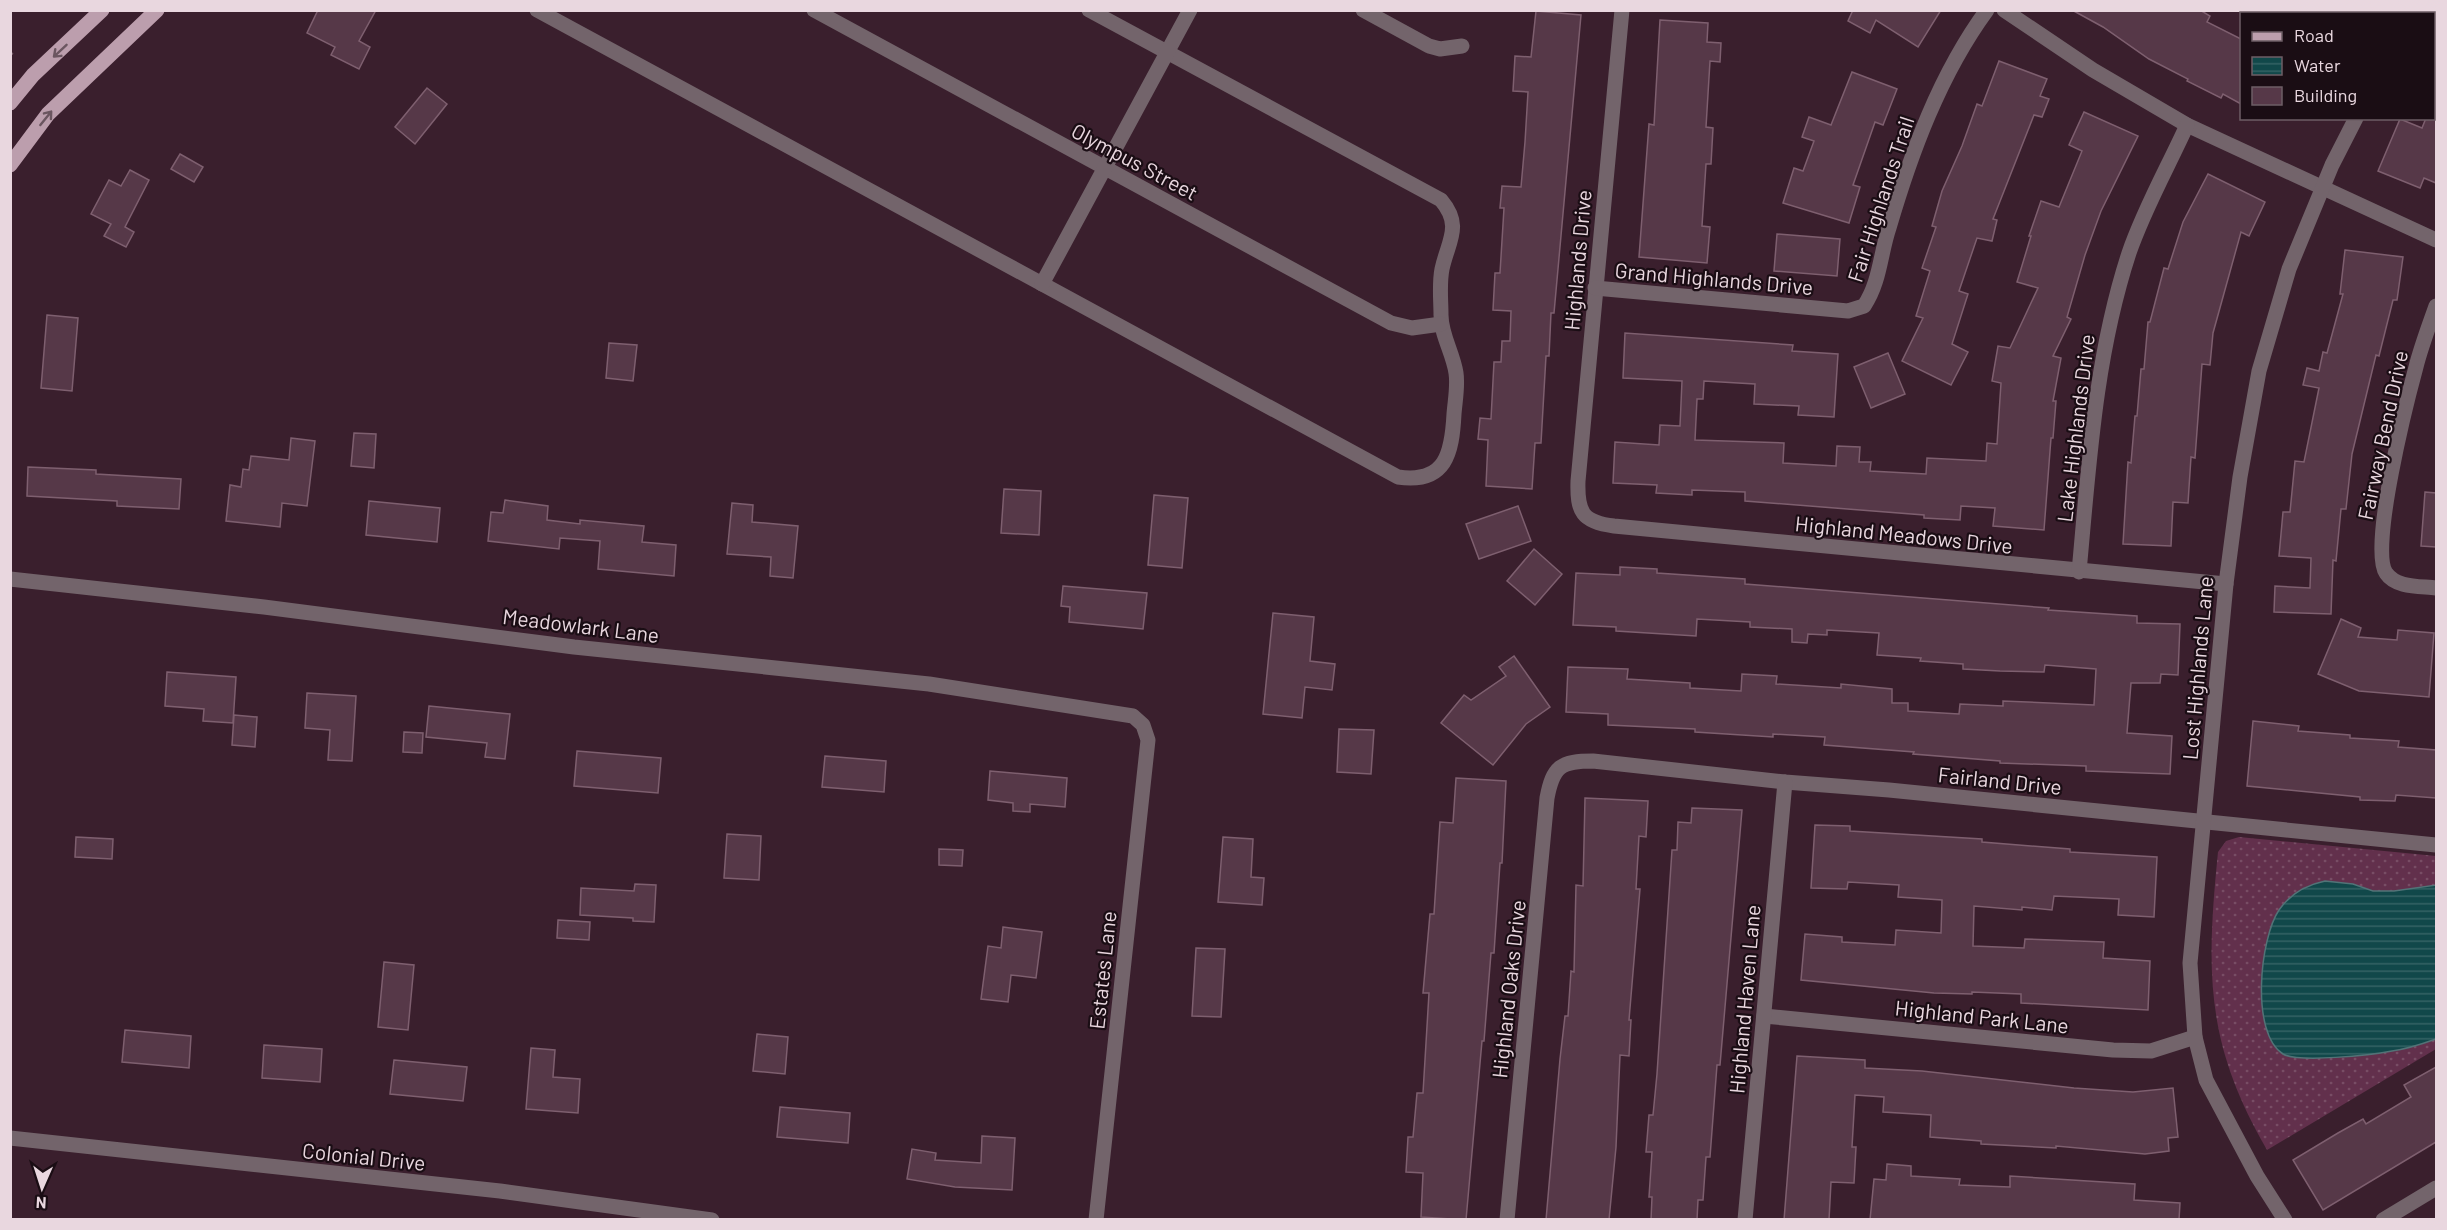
<svg xmlns="http://www.w3.org/2000/svg" width="2447" height="1230" font-family="Barlow,sans-serif">
	<style>
		.grass { fill: url(#grass-dots) }
		.water { fill: url(#water-rules); stroke: #527377; stroke-width: 1.5 }
		.building { fill: #563848; stroke: #7e5f6f; stroke-width: 1.5 }
		.lines { fill: none; stroke-linecap: round; stroke-linejoin: round }
		.path { stroke: #745c68; stroke-width: 4; stroke-dasharray: 3 3; stroke-linecap: butt }
		.minor { stroke: #73646b; stroke-width: 15 }
		.major { stroke: #bc9ead; stroke-width: 15 }
		.oneway { stroke: #6b5660 }
		.labels { text-anchor: middle; dominant-baseline: central; stroke-width: 4.5; stroke-linejoin: round; paint-order: stroke }
		.street-label { font-size: 21px; fill: #e9d7df; stroke: #1a0d14 }
	</style>
	<defs>
		<pattern id="grass-dots" width="8" height="8" patternUnits="userSpaceOnUse" patternTransform="scale(1.5)"><rect width="8" height="8" fill="#62304c"/><path d="M2 2h.1M6 6h.1" fill="none" stroke="#784d65" stroke-width="1.8" stroke-linecap="round"/></pattern>
		<pattern id="water-rules" width="6" height="5" patternUnits="userSpaceOnUse" patternTransform="scale(1.5)"><rect width="6" height="5" fill="#11484a"/><path d="M0 2.5h6" fill="none" stroke="#346264"/></pattern>
	</defs>
	<rect width="100%" height="100%" fill="#3a1f2d"/>
	<!-- grass -->
	<path class="grass" d="M2239 837 2436 856V1049L2267 1150C2205 1043 2206 972 2218 852L2226 841Z"/>
	<!-- water -->
	<path class="water" d="M2325 881 2353 884 2373 891H2394L2436 885V1039C2422 1044 2407 1049 2392 1051 2372 1055 2298 1063 2283 1054 2250 1033 2260 938 2279 910 2290 894 2306 885 2325 881Z"/>
	<!-- building -->
	<g class="building">
		<path d="M318 10H376L359 41 370 47 359 69 331 55 335 47 307 33Z"/>
		<path d="M1853 10H1941L1918 47 1876 20 1870 33 1848 21Z"/>
		<path d="M2072 10H2200L2210 16 2207 22 2241 39V104L2223 94 2221 98 2187 81 2188 79 2149 59 2103 27Z"/>
		<path d="M1536 11 1581 15 1554 313H1551L1549 356H1546L1541 443H1535L1532 489 1486 486 1488 440 1478 439 1480 418 1491 419 1494 362H1501L1502 341H1510L1511 311 1493 310 1495 273H1500L1504 208H1500L1502 186 1521 187 1525 142 1528 92 1513 91 1515 56 1531 57Z"/>
		<path d="M1660 20 1708 23 1707 42 1721 43 1720 62 1710 61 1706 127 1713 128 1711 164H1706L1702 226 1710 227 1707 263 1639 257 1649 124 1654 125Z"/>
		<path d="M1999 61 2047 79 2040 96 2049 99 2042 117 2034 115 1993 219 1997 220 1992 241 1977 238 1959 291 1968 294 1952 344 1968 352 1951 385 1902 361 1923 318 1916 316 1930 271 1922 268 1936 227 1932 226 1942 191 1962 146 1977 104 1982 106Z"/>
		<path d="M1852 72 1897 89 1883 125 1875 122 1853 185 1860 187 1849 223 1783 203 1794 168 1803 171 1814 141 1802 137 1809 117 1831 125Z"/>
		<path d="M427 88 447 104 415 144 395 127Z"/>
		<path d="M2436 93V183L2424 178 2420 188 2378 171 2400 119 2422 128 2426 118H2433V100Z"/>
		<path d="M2084 112 2138 136 2101 211 2085 255 2067 317 2071 319 2053 356 2061 358 2053 401H2056L2053 438H2051L2044 530 1993 526 1995 508 1961 506 1960 520 1924 518V515L1745 501V492L1692 490V495L1656 493 1657 485 1613 483 1615 442 1659 445 1660 425 1680 426 1682 381 1623 378 1625 333 1793 345 1792 351 1838 354 1834 417 1798 415 1799 406 1754 404 1755 384 1704 381 1703 399H1697L1695 440 1784 443 1783 463 1836 466 1837 446 1860 447 1859 462H1871L1870 471 1926 474 1927 458 1986 461 1987 443 1997 444 2001 383 1992 381 1998 346 2010 348 2038 288 2017 282 2031 236H2029L2041 201 2059 207 2082 151 2069 145Z"/>
		<path d="M180 154 203 167 194 182 171 169Z"/>
		<path d="M130 170 149 180 125 227 134 232 126 247 104 236 111 224 91 214 109 180 121 186Z"/>
		<path d="M2208 174 2265 202 2249 236 2241 232 2213 333 2210 365 2202 364 2195 458 2191 457 2188 503 2173 502 2171 546 2123 544 2128 462 2131 463 2135 416H2137L2141 369H2144L2148 322H2150L2164 268 2168 269 2183 222Z"/>
		<path d="M1777 234 1840 239 1837 276 1774 271Z"/>
		<path d="M2345 250 2403 257 2397 300H2393L2379 356 2376 355 2352 454 2346 509H2341L2336 561 2333 560 2331 614 2274 612 2275 586 2310 588 2311 558 2279 556 2283 512H2290L2295 461 2304 462 2319 388 2303 385 2307 368 2319 371 2323 352 2327 353 2343 294H2340Z"/>
		<path d="M47 315 78 318 72 391 41 388Z"/>
		<path d="M609 343 637 345 633 381 606 378Z"/>
		<path d="M1888 353 1905 394 1871 408 1854 367Z"/>
		<path d="M354 433 376 434 374 468 351 466Z"/>
		<path d="M291 438 315 441 307 506 282 503 280 527 226 521 230 485 241 487 243 469 249 470 251 456 289 460Z"/>
		<path d="M28 467 96 470V474L181 479 179 509 117 506V501L27 496Z"/>
		<path d="M1004 489 1041 491 1039 535 1001 533Z"/>
		<path d="M2425 492 2436 493V547L2421 546Z"/>
		<path d="M1154 495 1188 498 1182 568 1148 565Z"/>
		<path d="M505 500 548 506 547 520 580 524V520L644 526 642 542 676 545 674 576 598 569 600 541 560 538 559 549 488 541 491 512 503 513Z"/>
		<path d="M369 501 440 508 437 542 366 535Z"/>
		<path d="M732 503 753 505 752 522 798 526 793 578 770 576 771 557 727 554Z"/>
		<path d="M1518 506 1531 541 1479 559 1466 524Z"/>
		<path d="M1534 549 1562 574 1535 605 1507 581Z"/>
		<path d="M1620 567 1657 569V573L1745 579V584L2049 608 2048 610 2137 616V623L2180 624 2178 675 2161 674 2160 683H2131L2127 733 2172 736 2170 774 2086 771V766L2000 763V761L1913 754 1914 752 1824 745 1825 737 1773 734V737L1695 732V729L1608 725V714L1566 712 1568 667 1628 669 1627 679 1690 683V688L1741 691 1742 674 1777 676 1776 684 1841 688V684L1892 689V703H1908V711L1959 714 1960 704 2003 706V701L2094 705 2096 669 2045 665 2044 672 2000 671 1963 669V664L1920 661 1921 658 1877 655 1879 633 1827 630V635L1808 634 1807 643 1792 642V629L1750 627V622L1697 619 1696 636 1616 631V627L1573 625 1576 573 1620 575Z"/>
		<path d="M1063 586 1147 593 1143 629 1069 622 1070 607 1061 606Z"/>
		<path d="M1273 613 1314 617 1310 661 1335 664 1332 690 1305 687 1302 718 1263 714Z"/>
		<path d="M2341 619 2361 628 2358 637 2397 640 2398 630 2434 633 2429 697 2359 691 2318 674Z"/>
		<path d="M1514 656 1550 707 1526 724 1493 765 1441 723 1464 695 1471 700 1506 676 1499 667Z"/>
		<path d="M167 672 236 677 233 723 203 721 204 709 165 706Z"/>
		<path d="M307 693 356 696 352 761 328 760 330 730 305 728Z"/>
		<path d="M429 706 510 714 505 759 485 757 487 743 426 737Z"/>
		<path d="M234 715 257 717 255 747 232 745Z"/>
		<path d="M2253 721 2299 726 2298 731 2350 735V738L2399 741 2398 747 2436 750V798L2396 795 2395 801 2360 800V797L2247 786Z"/>
		<path d="M1339 729 1374 730 1371 774 1337 772Z"/>
		<path d="M404 732 423 733 422 753 403 752Z"/>
		<path d="M577 751 661 758 658 793 574 786Z"/>
		<path d="M825 756 886 761 884 792 822 787Z"/>
		<path d="M990 771 1067 778 1065 807 1030 804V812L1013 811V803L988 800Z"/>
		<path d="M1456 778 1506 781 1502 863H1500L1494 953H1491L1484 1041H1482L1466 1220 1421 1217 1423 1173 1406 1172 1408 1137H1413L1417 1093H1423L1429 993H1423L1430 914H1434L1440 822 1453 823Z"/>
		<path d="M1585 798 1648 801 1646 837 1639 836 1636 889H1640L1629 1020H1631L1629 1056 1620 1055 1616 1147 1609 1220H1546L1560 1059 1565 1016H1568L1571 971 1574 972 1576 885 1583 886Z"/>
		<path d="M1692 808 1742 810 1720 1065H1717L1710 1157H1706L1703 1200H1698L1697 1220H1651L1652 1197H1649L1652 1152H1646L1649 1115H1653L1657 1074 1672 850H1677L1678 822 1691 823Z"/>
		<path d="M1815 825 1850 826V831L1982 839V842L2070 849V852L2157 857 2154 917 2118 915 2119 899 2054 896 2052 910 2022 907V910L1974 906 1973 946 2024 948 2025 939 2104 942 2103 958 2150 961 2148 1010 2021 1003V994L1972 992V994L1934 993 1801 980 1805 934 1842 937V942L1895 945 1896 930 1941 933 1942 900 1898 897 1899 885 1848 882 1847 889 1811 888Z"/>
		<path d="M727 834 761 836 759 880 724 878Z"/>
		<path d="M76 837 113 839 112 859 75 857Z"/>
		<path d="M1223 837 1253 839 1251 877 1264 878 1262 905 1218 902Z"/>
		<path d="M939 849 963 850 962 866 939 865Z"/>
		<path d="M635 884 656 885 654 922 633 921V918L580 915 581 888 634 891Z"/>
		<path d="M558 920 590 922 589 940 557 938Z"/>
		<path d="M1003 927 1042 932 1036 978 1011 975 1008 1002 981 999 988 946 1001 948Z"/>
		<path d="M1196 948 1225 949 1221 1017 1192 1016Z"/>
		<path d="M384 962 414 965 408 1030 378 1027Z"/>
		<path d="M125 1030 191 1036 189 1068 122 1062Z"/>
		<path d="M757 1034 788 1037 785 1074 753 1071Z"/>
		<path d="M264 1045 322 1049 320 1082 262 1078Z"/>
		<path d="M531 1048 555 1050 553 1077 580 1079 578 1113 526 1109Z"/>
		<path d="M1797 1056 1865 1060V1068L1922 1071 2074 1088 2133 1092 2173 1088 2178 1137 2168 1138 2169 1151 2145 1154 2056 1146V1148L1981 1144V1141L1930 1137 1931 1115 1883 1112 1884 1097 1855 1095 1852 1147H1856L1854 1183 1831 1182 1829 1220H1784Z"/>
		<path d="M394 1060 467 1067 463 1101 390 1094Z"/>
		<path d="M2436 1067V1142L2323 1210 2293 1160 2338 1133 2363 1119 2366 1124 2411 1097 2404 1085Z"/>
		<path d="M780 1107 850 1113 848 1143 777 1137Z"/>
		<path d="M982 1136 1015 1138 1012 1190 955 1187 907 1179 912 1149 936 1153 935 1160 981 1163Z"/>
		<path d="M1887 1164 1911 1166V1176L1960 1179 1959 1185 2010 1187V1176L2135 1184 2134 1200 2180 1203 2179 1220H1870L1874 1179 1886 1180Z"/>
	</g>
	<g class="lines">
		<!-- path -->
		<path class="path" d="M10 53 13 56"/>
		<!-- minor -->
		<g class="minor">
			<path d="M537 10 1398 477C1446 484 1452 453 1454 414 1455 401 1458 386 1456 373 1453 353 1441 335 1441 315 1441 300 1439 284 1442 269 1448 241 1463 226 1441 200L1089 10"/>
			<path d="M814 10 1391 323 1412 328 1441 324"/>
			<path d="M1363 10 1429 46 1440 49 1462 46"/>
			<path d="M1622 10 1578 481C1577 512 1582 522 1614 526L2226 584"/>
			<path d="M2004 10 2093 70 2187 125 2436 240"/>
			<path d="M2417 14 2418 10"/>
			<path d="M1042 284 1190 10"/>
			<path d="M1595 288 1848 311 1864 306C1880 282 1880 255 1889 228 1911 153 1940 74 1987 10"/>
			<path d="M2436 306C2429 326 2421 347 2416 367 2407 400 2369 549 2386 573 2396 588 2420 586 2436 588"/>
			<path d="M2079 572C2089 464 2095 357 2129 253 2144 209 2168 167 2187 125"/>
			<path d="M10 579 264 607 574 647 929 684 1133 716 1143 725 1148 740 1096 1220"/>
			<path d="M1764 1016 2113 1050 2151 1051 2195 1037"/>
			<path d="M10 1138 500 1191 712 1220"/>
			<path d="M1507 1220 1547 798C1553 766 1561 761 1593 761L1785 782 1889 790 2436 845"/>
			<path d="M1745 1220 1785 782"/>
			<path d="M2285 1220 2257 1176 2206 1080 2195 1037 2190 963 2226 584 2240 477 2259 371 2289 269 2332 165 2356 118"/>
			<path d="M2383 1220 2436 1188"/>
		</g>
		<!-- major -->
		<g class="major">
			<path d="M10 103 33 75 102 10"/>
			<path d="M10 165 48 114 157 10"/>
		</g>
	</g>
	<!-- one-way arrows -->
	<defs><path id="oneway-shaft" d="M-6 0H5M1.5-3L5.5 0L1.5 3" fill="none" stroke-width="1.6" stroke-linecap="round" stroke-linejoin="round" transform="scale(1.5)"/></defs>
	<g class="oneway">
		<use href="#oneway-shaft" transform="translate(60 51) rotate(137)"/>
		<use href="#oneway-shaft" transform="translate(46 118) rotate(-51)"/>
	</g>
	<g class="labels">
		<!-- street labels -->
		<g class="street-label">
			<text transform="translate(1135 161) rotate(28)">Olympus Street</text>
			<text transform="translate(1880 199) rotate(-72)">Fair Highlands Trail</text>
			<text transform="translate(1577 260) rotate(-85)">Highlands Drive</text>
			<text transform="translate(1714 278) rotate(5)">Grand Highlands Drive</text>
			<text transform="translate(2075 428) rotate(-83)">Lake Highlands Drive</text>
			<text transform="translate(2382 435) rotate(-78)">Fairway Bend Drive</text>
			<text transform="translate(1904 534) rotate(6)">Highland Meadows Drive</text>
			<text transform="translate(581 625) rotate(7)">Meadowlark Lane</text>
			<text transform="translate(2197 668) rotate(-85)">Lost Highlands Lane</text>
			<text transform="translate(2000 780) rotate(6)">Fairland Drive</text>
			<text transform="translate(1102 970) rotate(-84)">Estates Lane</text>
			<text transform="translate(1508 989) rotate(-84)">Highland Oaks Drive</text>
			<text transform="translate(1744 999) rotate(-85)">Highland Haven Lane</text>
			<text transform="translate(1982 1016) rotate(6)">Highland Park Lane</text>
			<text transform="translate(364 1156) rotate(6)">Colonial Drive</text>
		</g>
	</g>
	<!-- border -->
	<rect width="2447" height="1230" fill="none" stroke="#e9d7df" stroke-width="24"/>
	<!-- legend -->
	<rect x="2240" y="12" width="195" height="108" fill="#1a0d14" stroke="#6d5e65" stroke-width="1.5"/>
	<rect x="2252" y="32" width="30" height="9" fill="#bc9ead" stroke="#6d5e65" stroke-width="1.5"/>
	<text x="2294" y="42" font-size="18" fill="#e9d7df">Road</text>
	<rect x="2252" y="57" width="30" height="18" fill="url(#water-rules)" stroke="#6d5e65" stroke-width="1.5"/>
	<text x="2294" y="72" font-size="18" fill="#e9d7df">Water</text>
	<rect x="2252" y="87" width="30" height="18" fill="#563848" stroke="#6d5e65" stroke-width="1.5"/>
	<text x="2294" y="102" font-size="18" fill="#e9d7df">Building</text>
	<!-- north arrow -->
	<g transform="translate(42 1188) rotate(183)" stroke="#1a0d14" stroke-width="4.5" paint-order="stroke">
	<path d="M0-4.5L10 22L0 15L-10 22Z" fill="#e9d7df"/>
	<text y="-9" font-size="16" font-weight="bold" text-anchor="middle" fill="#e9d7df">N</text>
	</g>
</svg>
